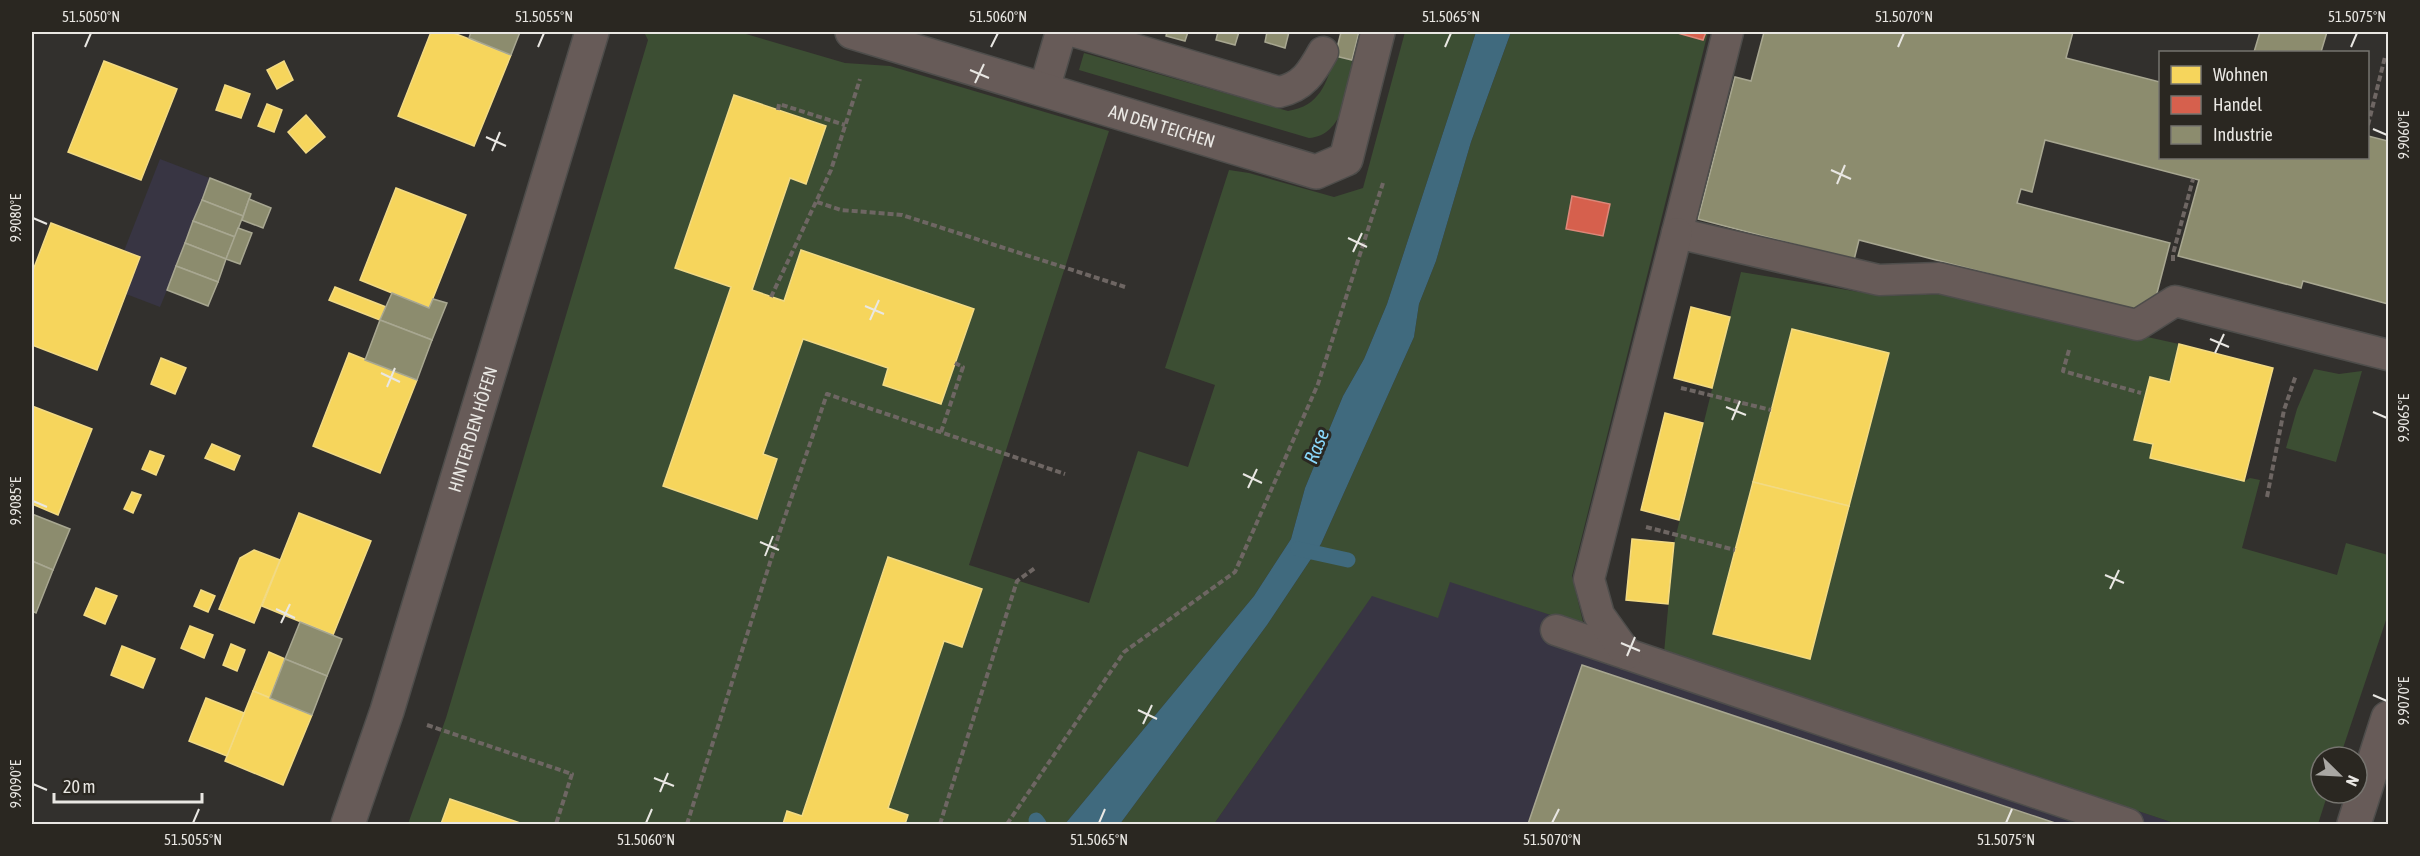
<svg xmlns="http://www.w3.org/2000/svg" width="2420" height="856" font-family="'Asap Condensed',sans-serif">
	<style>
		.industrial { fill: #383543 }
		.green { fill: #3c4e33 }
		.water { fill: #406a7e }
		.homes { fill: #f6d55c; stroke: #f2da84; stroke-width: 1.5 }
		.shops { fill: #d6604d; stroke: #dc887a; stroke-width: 1.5 }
		.industry { fill: #8c8c6e; stroke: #a8a791; stroke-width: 1.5 }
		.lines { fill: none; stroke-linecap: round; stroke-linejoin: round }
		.stream { stroke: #406a7e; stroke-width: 15 }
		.service-casing { stroke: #4e4d4b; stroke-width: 33 }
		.minor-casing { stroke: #4e4d4b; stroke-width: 36 }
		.path { stroke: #6e6663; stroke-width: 4; stroke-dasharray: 6 3; stroke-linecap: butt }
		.service { stroke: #675b58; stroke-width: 30 }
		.minor { stroke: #675b58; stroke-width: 33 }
		.ticks { fill: none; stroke: #e9e7e3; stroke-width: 2 }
		.labels { text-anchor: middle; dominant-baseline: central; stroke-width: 6; stroke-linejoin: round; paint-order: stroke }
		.street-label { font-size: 18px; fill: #e9e7e3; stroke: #2a2721 }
		.water-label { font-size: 20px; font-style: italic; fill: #89d7fb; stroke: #2a2721 }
		.neatline { fill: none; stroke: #e9e7e3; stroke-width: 2 }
		.ticks-label { font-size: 15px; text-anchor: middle; fill: #e9e7e3 }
	</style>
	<rect width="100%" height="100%" fill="#32302d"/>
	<!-- industrial -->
	<g class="industrial">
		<path d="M160 159 251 194 218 282 167 290 160 307 126 294 140 258 124 251Z"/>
		<path d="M1450 581 2177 824H1214L1372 595 1438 617Z"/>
	</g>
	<!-- green -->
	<g class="green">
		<path d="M644 32H739L845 63 890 66 1109 131 969 565 1089 603 1138 451 1188 467 1215 385 1165 368 1229 170 1249 173 1334 197 1363 188 1405 32H1476L1387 304 1364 359 1343 396 1305 488 1291 539 1254 596 1065 824H408L446 718 648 40Z"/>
		<path d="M1511 32H1708L1572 576 1584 626 1450 582 1438 618 1372 596 1214 824H1120L1267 625 1321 544 1414 337 1419 304 1436 261 1471 142Z"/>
		<path d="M1084 53 1288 111C1320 106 1326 84 1335 56L1352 60C1349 88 1344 136 1309 138L1079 70Z"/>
		<path d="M1741 272 1883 296 1953 294 2179 344 2170 382 2150 377 2134 439 2153 444 2150 458 2244 481 2250 478 2260 480 2242 548 2337 575 2346 543 2388 555V614L2340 757H2321V793H2328L2318 824H2177L1664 653 1674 543Z"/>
		<path d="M2314 369 2339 374 2362 371 2336 462 2286 448 2297 409Z"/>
	</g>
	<!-- water -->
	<path class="water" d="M1476 32H1511L1471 142 1436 261 1419 304 1414 337 1321 544 1267 625 1120 824H1065L1254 596 1291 539 1305 488 1343 396 1364 359 1387 304Z"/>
	<!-- homes -->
	<g class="homes">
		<path d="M431 32H451L511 55 474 146 398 116Z"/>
		<path d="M104 61 177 89 141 180 68 152Z"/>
		<path d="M284 61 293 80 277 89 267 70Z"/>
		<path d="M225 85 250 94 241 118 216 110Z"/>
		<path d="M734 95 826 126 806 184 790 178 752 290 784 301 801 250 974 309 941 404 883 385 888 368 803 339 763 454 777 459 757 519 663 486 731 287 675 268Z"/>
		<path d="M267 104 282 110 274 132 258 126Z"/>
		<path d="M306 115 325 137 306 153 288 132Z"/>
		<path d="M396 188 466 215 429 308 360 280Z"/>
		<path d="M51 223 140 257 97 370 32 345V273Z"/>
		<path d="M335 287 386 307 380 320 329 300Z"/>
		<path d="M1691 307 1730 317 1712 388 1674 378Z"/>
		<path d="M1792 329 1889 353 1849 506 1753 482Z"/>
		<path d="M2179 344 2273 368 2244 481 2150 458 2153 444 2134 440 2150 377 2170 382Z"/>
		<path d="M349 353 417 380 380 473 313 446Z"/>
		<path d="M161 358 186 368 175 394 151 384Z"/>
		<path d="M32 406 92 429 58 515 32 504Z"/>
		<path d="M1665 413 1703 423 1679 520 1641 510Z"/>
		<path d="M212 444 240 456 234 470 205 458Z"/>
		<path d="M150 451 164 456 156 475 142 469Z"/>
		<path d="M1753 482 1849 506 1810 659 1713 634Z"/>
		<path d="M132 492 141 495 133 513 124 509Z"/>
		<path d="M299 513 371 541 333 635 262 606Z"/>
		<path d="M1632 539 1674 543 1668 604 1626 600Z"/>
		<path d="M254 550 280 560 254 623 219 609 240 558Z"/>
		<path d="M888 557 982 589 962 647 944 641 888 808 908 815 905 824H783L787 811 802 816Z"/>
		<path d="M96 588 117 596 105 624 84 615Z"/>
		<path d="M201 590 215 596 208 612 194 606Z"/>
		<path d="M190 626 213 635 204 658 181 648Z"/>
		<path d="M231 644 245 650 237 671 223 665Z"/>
		<path d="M122 646 155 659 143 688 111 675Z"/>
		<path d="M269 652 285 659 270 698 253 691Z"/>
		<path d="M253 691 312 715 283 785 225 761Z"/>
		<path d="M206 698 244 713 227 756 189 741Z"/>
		<path d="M450 799 494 814 523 824H441Z"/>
	</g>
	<!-- shops -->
	<g class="shops">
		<path d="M1674 32H1706L1703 40Z"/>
		<path d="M1572 196 1610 204 1603 236 1566 229Z"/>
	</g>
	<!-- industry -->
	<g class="industry">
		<path d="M471 32H520L511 55 469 38Z"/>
		<path d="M1167 32H1188L1185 41 1166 36Z"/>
		<path d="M1218 32H1239L1235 45 1216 40Z"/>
		<path d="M1267 32H1289L1285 48 1265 42Z"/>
		<path d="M1341 32H1359L1352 60 1335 56Z"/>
		<path d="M1764 32H2073L2066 58 2160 82V158H2368V136L2388 141V304L2303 281 2301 288 2178 256 2199 180 2045 140 2032 192 2021 189 2017 203 2170 243 2151 316 1859 240 1854 260 1698 219 1735 77 1751 81Z"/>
		<path d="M2260 32H2327L2321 52H2254Z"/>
		<path d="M210 178 251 194 243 216 202 200Z"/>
		<path d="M249 199 271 208 263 228 242 220Z"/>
		<path d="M202 200 243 216 235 237 193 221Z"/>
		<path d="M193 221 235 237 226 259 185 243Z"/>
		<path d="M238 228 252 233 240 264 226 259Z"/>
		<path d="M185 243 226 259 218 282 176 266Z"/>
		<path d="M176 266 218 282 208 306 167 290Z"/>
		<path d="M392 293 429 308 433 299 447 303 432 340 380 320Z"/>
		<path d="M380 320 432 340 417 380 365 360Z"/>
		<path d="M32 514 70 529 53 570 32 561Z"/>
		<path d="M32 561 53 570 36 613 32 611Z"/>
		<path d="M300 622 342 639 327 676 285 659Z"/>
		<path d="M285 659 327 676 312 715 270 698Z"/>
		<path d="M1582 665 2058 824H1528Z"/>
	</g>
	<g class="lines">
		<!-- stream -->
		<g class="stream">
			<path d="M1298 549 1348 560"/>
			<path d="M1036 820 1039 824"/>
		</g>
		<defs>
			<g id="service">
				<path d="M1076 32 1279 92C1303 87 1312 72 1323 52"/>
				<path d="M1728 32 1677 233 1879 280 1939 278 2137 325 2175 301 2388 355"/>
				<path d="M1044 90 1061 32"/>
				<path d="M1556 630 2128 824"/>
				<path d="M1627 654 1599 615 1589 579 1677 233"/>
			</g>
			<g id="minor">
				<path id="s1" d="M852 32 1316 172 1346 159 1378 32"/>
				<path id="s2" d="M348 824 387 711 592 32"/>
				<path d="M2354 824 2388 718"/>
			</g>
		</defs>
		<!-- service casing -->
		<use href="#service" class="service-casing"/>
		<!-- minor casing -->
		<use href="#minor" class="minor-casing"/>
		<!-- path -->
		<g class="path">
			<path d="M778 110 779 104 845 125"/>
			<path d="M2368 125 2385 57 2388 58"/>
			<path d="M817 202 841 210 902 215 1125 287"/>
			<path d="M2173 261V254L2193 179"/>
			<path d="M771 297 831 170 860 79"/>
			<path d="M2069 350 2063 371 2141 393"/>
			<path d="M1681 388 1771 410"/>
			<path d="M941 432 963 367 955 363"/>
			<path d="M2267 497 2284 410 2296 375"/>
			<path d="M1646 527 1735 550"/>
			<path d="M427 725 572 774 556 824"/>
			<path d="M687 824 780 531 827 394 1065 474"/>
			<path d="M940 824 1017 581 1035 568"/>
			<path d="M1007 824 1124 652 1235 572 1318 384 1383 183"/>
		</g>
		<!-- service -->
		<use href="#service" class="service"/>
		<!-- minor -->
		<use href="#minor" class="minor"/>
	</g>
	<!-- ticks -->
	<path class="ticks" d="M85 47 91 33M538 47 544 33M991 47 998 33M1445 47 1451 33M1898 47 1904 33M2351 47 2357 33M970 70 989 78M975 83 984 64M2373 129 2387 135M486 137 506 146M492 151 500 132M1831 170 1851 179M1837 184 1845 165M33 218 47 224M1348 238 1367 247M1353 252 1362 233M865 306 884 314M870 320 879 300M2210 339 2229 347M2215 353 2224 334M381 373 400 382M387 387 395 368M1726 407 1746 415M2373 412 2387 418M1732 420 1740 401M1243 474 1262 483M1248 488 1257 469M33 501 47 507M760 542 779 550M765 556 773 536M2105 575 2124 583M2110 589 2119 570M276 609 295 618M281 623 290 604M1621 643 1640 651M1627 656 1635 637M2373 695 2387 701M1138 710 1157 719M1143 724 1152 705M654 778 674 786M33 784 47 790M660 792 668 773M193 823 199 809M646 823 652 809M1099 823 1105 809M1552 823 1559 809M2006 823 2012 809"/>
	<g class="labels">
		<!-- street labels -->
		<g class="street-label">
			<text stroke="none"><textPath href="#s1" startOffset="324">AN DEN TEICHEN</textPath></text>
			<text stroke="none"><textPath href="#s2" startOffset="414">HINTER DEN HÖFEN</textPath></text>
		</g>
		<!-- water labels -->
		<g class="water-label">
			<text transform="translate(1316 446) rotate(-68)">Rase</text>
		</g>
	</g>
	<!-- border -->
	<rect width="2420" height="856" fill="none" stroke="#2a2721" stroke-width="66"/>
	<!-- legend -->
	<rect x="2159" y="51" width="210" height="108" fill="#2a2721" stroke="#76746f" stroke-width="1.5"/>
	<rect x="2171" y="66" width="30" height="18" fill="#f6d55c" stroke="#76746f" stroke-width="1.5"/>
	<text x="2213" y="81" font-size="18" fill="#e9e7e3">Wohnen</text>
	<rect x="2171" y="96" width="30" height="18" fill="#d6604d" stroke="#76746f" stroke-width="1.5"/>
	<text x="2213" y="111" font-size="18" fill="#e9e7e3">Handel</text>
	<rect x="2171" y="126" width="30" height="18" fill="#8c8c6e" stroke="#76746f" stroke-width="1.5"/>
	<text x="2213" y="141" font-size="18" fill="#e9e7e3">Industrie</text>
	<!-- north arrow -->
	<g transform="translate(2339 775) rotate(114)"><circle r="28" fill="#2a2721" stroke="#76746f" stroke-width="1.5"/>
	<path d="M0-4.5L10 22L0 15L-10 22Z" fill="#a9a7a3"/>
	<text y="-9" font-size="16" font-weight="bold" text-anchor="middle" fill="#e9e7e3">N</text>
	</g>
	<!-- scale -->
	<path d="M54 793v9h148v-9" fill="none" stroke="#e9e7e3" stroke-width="3"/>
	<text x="63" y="793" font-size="18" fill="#e9e7e3" stroke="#2a2721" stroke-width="4.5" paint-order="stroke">20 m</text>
	<rect x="33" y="33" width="2354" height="790" class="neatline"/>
	<g class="ticks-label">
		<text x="91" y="22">51.5050°N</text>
		<text x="544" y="22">51.5055°N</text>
		<text x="998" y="22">51.5060°N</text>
		<text x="1451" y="22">51.5065°N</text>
		<text x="1904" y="22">51.5070°N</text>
		<text x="2357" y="22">51.5075°N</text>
		<text transform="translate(2404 135) rotate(-90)" y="5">9.9060°E</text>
		<text transform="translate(16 218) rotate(-90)" y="5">9.9080°E</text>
		<text transform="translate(2404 418) rotate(-90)" y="5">9.9065°E</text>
		<text transform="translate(16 501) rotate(-90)" y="5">9.9085°E</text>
		<text transform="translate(2404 701) rotate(-90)" y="5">9.9070°E</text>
		<text transform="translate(16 784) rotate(-90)" y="5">9.9090°E</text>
		<text x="193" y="845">51.5055°N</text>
		<text x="646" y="845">51.5060°N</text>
		<text x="1099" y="845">51.5065°N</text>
		<text x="1552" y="845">51.5070°N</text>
		<text x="2006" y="845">51.5075°N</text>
	</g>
</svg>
